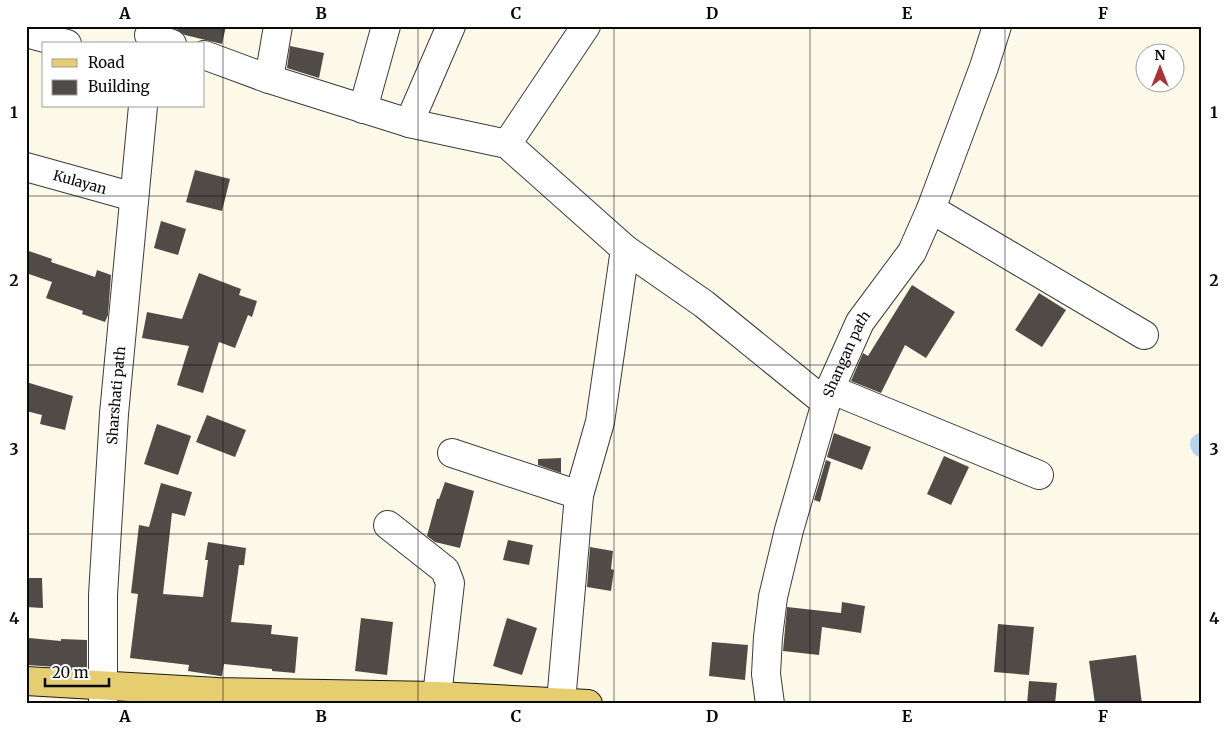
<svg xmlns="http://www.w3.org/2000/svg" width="1228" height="730" font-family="Merriweather,serif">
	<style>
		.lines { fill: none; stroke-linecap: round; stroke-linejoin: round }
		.canal { stroke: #b4d5ed; stroke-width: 22 }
		.building { fill: #504b47 }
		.minor-casing { stroke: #3c3c3c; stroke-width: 30 }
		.major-casing { stroke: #1a1a1a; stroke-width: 30 }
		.minor { stroke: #fff; stroke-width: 28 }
		.major { stroke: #e6cd6f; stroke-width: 28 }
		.grid { fill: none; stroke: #090909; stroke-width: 1; stroke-opacity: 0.55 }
		.labels { text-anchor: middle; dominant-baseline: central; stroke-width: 5; stroke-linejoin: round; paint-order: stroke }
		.street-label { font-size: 14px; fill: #090909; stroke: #fff }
		.neatline { fill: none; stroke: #090909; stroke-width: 2 }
		.grid-label { font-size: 16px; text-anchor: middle; font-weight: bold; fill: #090909 }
	</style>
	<rect width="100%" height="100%" fill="#fcf9e9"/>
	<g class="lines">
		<!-- canal -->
		<path class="canal" d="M1201 444 1202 446"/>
	</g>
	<!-- building -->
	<g class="building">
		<path d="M177 26H226L222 44 185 35 176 29Z"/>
		<path d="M290 46 324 53 319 78 287 68Z"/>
		<path d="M195 170 230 179 222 211 186 202Z"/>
		<path d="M161 221 186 229 178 255 154 248Z"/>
		<path d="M26 250 52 259 51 262 95 277 97 270 111 275 108 315 105 322 82 314 83 311 46 298 52 282 26 273Z"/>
		<path d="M199 273 241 289 239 295 257 301 252 317 248 315 235 348 219 342 203 393 177 385 189 346 142 338 147 312 182 319Z"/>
		<path d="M912 285 955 312 926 358 905 345 881 393 851 381 863 353 868 356Z"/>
		<path d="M1039 293 1066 310 1042 347 1015 330Z"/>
		<path d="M26 382 73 396 65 430 40 424 42 415 26 411Z"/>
		<path d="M207 415 246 430 235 457 196 442Z"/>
		<path d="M157 424 191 436 178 475 144 464Z"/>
		<path d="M834 433 871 447 862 470 827 457Z"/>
		<path d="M944 456 969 467 951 505 927 494Z"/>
		<path d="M561 458V473L538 465V459Z"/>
		<path d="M826 460 831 462 820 502 814 500Z"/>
		<path d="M445 482 474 491 460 548 435 542 427 536 437 499H439Z"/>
		<path d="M161 483 192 492 185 516 172 513 163 594 203 597 208 560H205L208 542 246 548 244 565H239L231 622 272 625 271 634 298 637 295 673 272 671V669L224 664 222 676H220L188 671 189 665 130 658 138 594 131 593 139 525 149 527Z"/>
		<path d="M508 540 533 545 529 565 503 560Z"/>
		<path d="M590 547 613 551 611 569 614 570 611 591 587 587Z"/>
		<path d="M26 578H42L43 608 26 607Z"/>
		<path d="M842 602 865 606 861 633 822 627 819 655 783 651 787 607 841 613Z"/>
		<path d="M361 618 393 622 387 675 355 671Z"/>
		<path d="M507 618 537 628 522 675 493 666Z"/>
		<path d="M998 624 1034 627 1029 675 994 672Z"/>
		<path d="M29 638 61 641V639L87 640V669L27 665Z"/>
		<path d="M712 642 748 645 745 680 709 676Z"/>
		<path d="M1136 655 1142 704H1095L1089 661Z"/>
		<path d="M1029 681 1057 683 1055 704H1027Z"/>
	</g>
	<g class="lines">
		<defs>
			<g id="minor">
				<path d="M26 33 67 44"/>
				<path d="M149 35 172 44"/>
				<path d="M204 55 269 79 409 123 507 144 625 249 704 304 826 403"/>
				<path d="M269 79 278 26"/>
				<path d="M363 109 386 26"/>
				<path d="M409 123 451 26"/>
				<path d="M507 144 586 26"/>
				<path id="s1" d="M26 167 134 197"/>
				<path d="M931 209 1144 335"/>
				<path d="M830 389 1039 475"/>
				<path d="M452 453 579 495"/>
				<path d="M388 525 445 570 450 583 437 696"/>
				<path d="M561 702 579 495 600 422 625 249"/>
				<path id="s2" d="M103 704V595L114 414 143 106"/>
				<path id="s3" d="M770 704 766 674 768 637 773 597 789 530 830 389 860 322 912 252 931 209 984 67 997 26"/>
			</g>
			<path id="major" d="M26 681 217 692 437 696 588 704"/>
		</defs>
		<!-- minor casing -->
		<use href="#minor" class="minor-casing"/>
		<!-- major casing -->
		<use href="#major" class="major-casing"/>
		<!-- minor -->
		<use href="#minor" class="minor"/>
		<!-- major -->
		<use href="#major" class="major"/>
	</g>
	<!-- grid -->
	<path class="grid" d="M223 26V704M418 26V704M614 26V704M810 26V704M1005 26V704M26 196H1202M26 365H1202M26 534H1202"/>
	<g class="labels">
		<!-- street labels -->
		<g class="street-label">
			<text stroke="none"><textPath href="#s1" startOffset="56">Kulayan</textPath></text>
			<text stroke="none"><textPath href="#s3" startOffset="362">Shangan path</textPath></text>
			<text stroke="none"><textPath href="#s2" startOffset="309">Sharshati path</textPath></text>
		</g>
	</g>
	<!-- border -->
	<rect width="1228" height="730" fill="none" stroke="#ffffff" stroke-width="55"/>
	<!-- legend -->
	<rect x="42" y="42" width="162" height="65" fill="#ffffff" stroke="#9d9d9d"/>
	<rect x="52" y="59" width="25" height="8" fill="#e6cd6f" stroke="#9d9d9d"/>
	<text x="88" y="68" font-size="15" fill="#090909">Road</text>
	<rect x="52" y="80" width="25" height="15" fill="#504b47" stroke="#9d9d9d"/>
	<text x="88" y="92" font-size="15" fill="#090909">Building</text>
	<!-- north arrow -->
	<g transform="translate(1160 68)"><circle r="24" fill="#ffffff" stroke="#9d9d9d"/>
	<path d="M0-4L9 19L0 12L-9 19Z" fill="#a63536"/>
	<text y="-8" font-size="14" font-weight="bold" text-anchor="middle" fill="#090909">N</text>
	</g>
	<!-- scale -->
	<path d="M45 678v8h64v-8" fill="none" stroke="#090909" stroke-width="2.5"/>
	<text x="52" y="678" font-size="15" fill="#090909" stroke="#ffffff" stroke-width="4" paint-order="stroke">20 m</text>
	<rect x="28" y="28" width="1172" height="674" class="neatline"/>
	<g class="grid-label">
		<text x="125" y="19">A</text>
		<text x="321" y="19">B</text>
		<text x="516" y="19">C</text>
		<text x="712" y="19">D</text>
		<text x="907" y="19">E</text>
		<text x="1103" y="19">F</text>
		<text x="14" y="118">1</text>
		<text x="1214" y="118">1</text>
		<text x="14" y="286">2</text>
		<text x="1214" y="286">2</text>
		<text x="14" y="455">3</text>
		<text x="1214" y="455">3</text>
		<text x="14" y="624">4</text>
		<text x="1214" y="624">4</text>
		<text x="125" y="722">A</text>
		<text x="321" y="722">B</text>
		<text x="516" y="722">C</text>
		<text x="712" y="722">D</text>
		<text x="907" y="722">E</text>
		<text x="1103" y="722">F</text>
	</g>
</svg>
